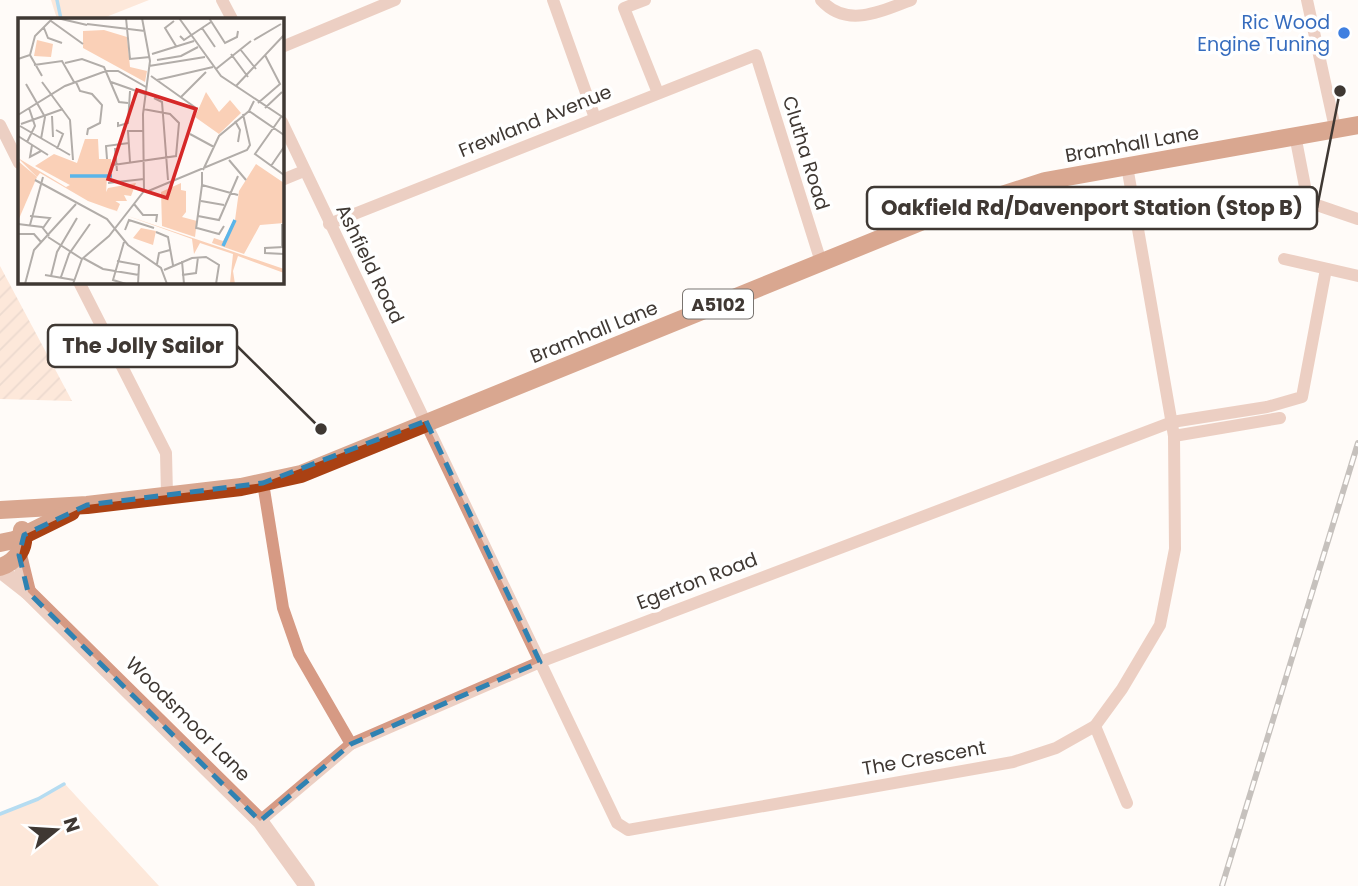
<svg xmlns="http://www.w3.org/2000/svg" width="1358" height="886" font-family="Poppins,sans-serif">
	<style>
		.park { fill: #fad0b7 }
		.garden { fill: url(#garden-furrows) }
		.lines { fill: none; stroke-linecap: round; stroke-linejoin: round }
		.stream { stroke: #5bb5e9; stroke-width: 3.5 }
		.minor { stroke: #d69a84; stroke-width: 12 }
		.tertiary { stroke: #d69a84; stroke-width: 16 }
		.primary { stroke: #aa4113; stroke-width: 18 }
		.rail-casing { stroke: #807a76; stroke-width: 6 }
		.rail { stroke: #fff; stroke-width: 3.5; stroke-dasharray: 10; stroke-linecap: butt }
		.marked { fill: none; stroke: #2f82b2; stroke-width: 5; stroke-dasharray: 14 9; stroke-linejoin: round }
		.shop-dot { fill: #3f7fe0; stroke: #fff; stroke-width: 2.5 }
		.labels { text-anchor: middle; dominant-baseline: central; stroke-width: 7; stroke-linejoin: round; paint-order: stroke }
		.shield { fill: #fff; stroke: #797470; stroke-width: 2 }
		.shield-label { font-size: 18px; font-weight: bold; fill: #3f3833 }
		.shop-label { font-size: 19px; fill: #366cbe; stroke: #fff; text-anchor: end }
		.street-label { font-size: 19px; fill: #3f3833; stroke: #fff }
		.inset-river { fill: none; stroke: #5bb5e9; stroke-width: 3.5 }
		.inset-road { fill: none; stroke: #b2ada9; stroke-width: 2 }
		.view { fill: #d62828; fill-opacity: 0.15; stroke: #d62828; stroke-width: 3.5 }
		.inset-edge { fill: none; stroke: #3f3833; stroke-width: 3.5 }
		.leader { fill: none; stroke: #3f3833; stroke-width: 2.5 }
		.callout-dot { fill: #3f3833; stroke: #fff; stroke-width: 2.5 }
		.callout { fill: #fff; stroke: #3f3833; stroke-width: 2.5 }
		.callout-label { font-size: 21px; text-anchor: middle; font-weight: bold; fill: #3f3833 }
	</style>
	<defs>
		<pattern id="garden-furrows" width="10" height="10" patternUnits="userSpaceOnUse" patternTransform="scale(1.75)"><rect width="10" height="10" fill="#fad0b7"/><path d="M-1 1l2-2M0 10L10 0M9 11l2-2" fill="none" stroke="#d7b39e"/></pattern>
	</defs>
	<rect width="100%" height="100%" fill="#fffbf8"/>
	<!-- park -->
	<g class="park">
		<path d="M51 0H149L101 19H57Z"/>
		<path d="M64 783 159 886H0V814L38 799Z"/>
	</g>
	<!-- garden -->
	<path class="garden" d="M0 266 72 401 0 399Z"/>
	<g class="lines">
		<!-- stream -->
		<g class="stream">
			<path d="M57 0 61 19"/>
			<path d="M0 814 38 799 64 784"/>
		</g>
		<!-- minor -->
		<g class="minor">
			<path d="M222 0 232 19"/>
			<path d="M553 0 595 118"/>
			<path d="M645 0 624 8 658 93"/>
			<path d="M821 0C847 29 881 11 911 0"/>
			<path d="M1307 0 1335 128"/>
			<path d="M282 47 395 0"/>
			<path d="M282 122 617 823 628 830 1013 762 1056 748 1095 726 1122 689 1160 625 1175 549 1174 436 1127 166"/>
			<path d="M0 125 19 163"/>
			<path d="M1295 135 1308 202 1358 219"/>
			<path d="M282 180 304 171"/>
			<path d="M329 224 756 55 821 262"/>
			<path d="M1284 259 1358 276"/>
			<path d="M79 282 166 453 167 495"/>
			<path d="M1174 436 1280 418"/>
			<path d="M263 483 283 608 299 654 351 744"/>
			<path d="M1095 726 1127 803"/>
			<path d="M260 821 351 744 540 662 1172 422 1267 407 1302 397 1326 269"/>
		</g>
		<!-- tertiary -->
		<g class="tertiary">
			<path d="M19 555 28 592"/>
			<path d="M0 570 28 592 260 821 307 886"/>
		</g>
		<!-- primary -->
		<g class="primary">
			<path d="M0 510 87 505 241 487 301 474 928 219 1045 181 1358 125"/>
			<path d="M0 543 14 540 71 512"/>
			<path d="M0 567C16 562 27 547 22 530"/>
		</g>
		<defs>
			<path id="rail" d="M1222 886 1358 443"/>
		</defs>
		<!-- rail casing -->
		<use href="#rail" class="rail-casing"/>
		<!-- rail -->
		<use href="#rail" class="rail"/>
	</g>
	<!-- marked area -->
	<path d="M0 0H1358V886H0ZM426 421 540 662 351 744 260 821 28 592 19 555 24 535 87 505 263 483Z" fill="#fffbf8" fill-opacity=".55" fill-rule="evenodd"/>
	<path class="marked" d="M426 421 540 662 351 744 260 821 28 592 19 555 24 535 87 505 263 483Z"/>
	<!-- markers -->
	<circle class="shop-dot" cx="1344" cy="33" r="7"/>
	<g class="labels">
		<!-- shield labels -->
		<rect class="shield" x="683" y="289.5" width="70" height="29" rx="5"/>
		<g class="shield-label">
			<text x="718" y="304">A5102</text>
		</g>
		<!-- shop labels -->
		<g class="shop-label">
			<text x="1330" y="22">Ric Wood<tspan x="1330" dy="22">Engine Tuning</tspan></text>
		</g>
		<!-- street labels -->
		<g class="street-label">
			<text transform="translate(535 121) rotate(-22)">Frewland Avenue</text>
			<text transform="translate(1132 144) rotate(-10)">Bramhall Lane</text>
			<text transform="translate(806 153) rotate(73)">Clutha Road</text>
			<text transform="translate(370 264) rotate(64)">Ashfield Road</text>
			<text transform="translate(594 332) rotate(-22)">Bramhall Lane</text>
			<text transform="translate(697 581) rotate(-21)">Egerton Road</text>
			<text transform="translate(188 719) rotate(45)">Woodsmoor Lane</text>
			<text transform="translate(924 758) rotate(-10)">The Crescent</text>
		</g>
	</g>
	<!-- overview -->
	<g transform="translate(18 18)">
		<rect width="266" height="266" fill="#fffbf8"/>
		<path d="M0 143 19 159 0 203Z" fill="#fad0b7"/>
		<path d="M0 140 48 169 72 157 94 158H89L88 177 102 186 99 193 90 190 106 196 70 183 22 155 19 159ZM107 197 266 251V255L220 238 215 253 217 266 212 265 215 236 182 225 176 236 174 221Z" fill="#fad0b7"/>
		<path d="M86 12 109 19 112 49 129 53 127 64 65 30V13ZM19 22 35 26 33 39 16 38ZM188 74 201 94 212 82 223 95 201 116 177 99ZM67 121H80L81 141H93L94 158H89L83 184 17 148 36 136 59 145ZM238 146 266 165V205L242 207 226 236 194 225 196 220 205 223 217 202 221 173ZM163 165V172L168 173V194L164 199 179 203 177 219 144 208 143 174ZM123 210 138 213 135 227 115 220Z" fill="#fad0b7"/>
		<path d="M118 165 113 178 106 177 109 183H92L89 188 83 184 90 170Z" fill="#fad0b7"/>
		<path class="inset-river" d="M52 158H94M205 228 217 202"/>
		<path class="inset-road" d="M39 0 69 7M108 0 112 41 132 39M161 0 203 58 266 100M191 0 207 25 219 19 220 13M33 3 65 26M156 3 147 10 158 28M69 6 127 13M26 10 30 20 44 25M184 10 197 29M162 18 166 22 193 4M236 22 263 6M222 31 238 51M134 36 176 23M213 36 230 59M12 37 24 58M0 41 12 37 17 18 35 0M139 42 163 38 180 29M47 45 64 41 86 49 101 84 110 85M16 47 44 43 56 64M131 48 187 39M198 51 233 23M133 58 178 90M139 62 195 49M24 64 52 102 55 142M58 64 62 73 74 76 84 87 82 105 70 111 69 117M93 64 127 76M8 66 27 99 23 121M218 68 266 17M163 79 188 54M136 80 144 84 150 162M240 85 262 66 247 37M247 90 264 74M231 93 266 117M0 97 47 68 88 53H100L128 69M34 98 35 119M263 99 237 136 266 157M217 103 222 112 220 124M100 104V108L110 105 112 73M3 106 45 91M2 108 52 137M38 112 45 116 39 131M172 116 196 129M0 118 30 137M9 124 17 108 11 90M14 127 12 139 23 133M97 130 99 153M89 141 88 128 111 125M211 142 228 162M112 144 110 113H125M95 147 158 138 161 105 152 96 125 91M253 148 266 129M185 152 201 118 231 93 236 83M184 154V167L220 177M17 162 89 201 110 227 143 250 149 266M90 165 126 161M128 174 229 132 232 127 225 96M183 183 206 187M116 186 125 197H139L138 204M12 198 32 200 25 210M180 198 201 202 220 158M0 206 24 209 31 218M264 206V230M12 207 25 159M179 210 201 216 206 208M178 211 184 167M107 212 111 202 136 210M138 214 150 219 155 247M0 216H16L23 224M30 219 64 241M106 224 95 262 108 266M266 229 247 230V235L266 236M65 240 85 251 121 257M99 243 121 247 120 266M164 243 166 266M139 246 141 235 152 232M146 252 174 240 188 239 201 247 198 266M27 257 56 262M164 257 178 255 180 239M33 258 39 234 59 200M43 259 51 236 72 206M7 266 16 232 58 186M55 266 64 241 91 218 126 173 125 96 132 43 124 0"/>
		<path class="view" d="M119 72 178 91 149 180 90 161Z"/>
		<rect width="266" height="266" class="inset-edge"/>
	</g>
	<!-- callouts -->
	<path class="leader" d="M1340 91L1317 208M321 429L237 346"/>
	<g class="callout-dot">
		<circle cx="1340" cy="91" r="7"/>
		<circle cx="321" cy="429" r="7"/>
	</g>
	<g class="callout">
		<rect x="867" y="187" width="450" height="42" rx="7"/>
		<rect x="48" y="325" width="189" height="42" rx="7"/>
	</g>
	<g class="callout-label">
		<text x="1092" y="215">Oakfield Rd/Davenport Station (Stop B)</text>
		<text x="143" y="353">The Jolly Sailor</text>
	</g>
	<!-- north arrow -->
	<g transform="translate(56 830) rotate(72)" stroke="#ffffff" stroke-width="5" paint-order="stroke">
	<path d="M0-5L12 26L0 18L-12 26Z" fill="#3f3833"/>
	<text y="-10" font-size="19" font-weight="bold" text-anchor="middle" fill="#3f3833">N</text>
	</g>
</svg>
